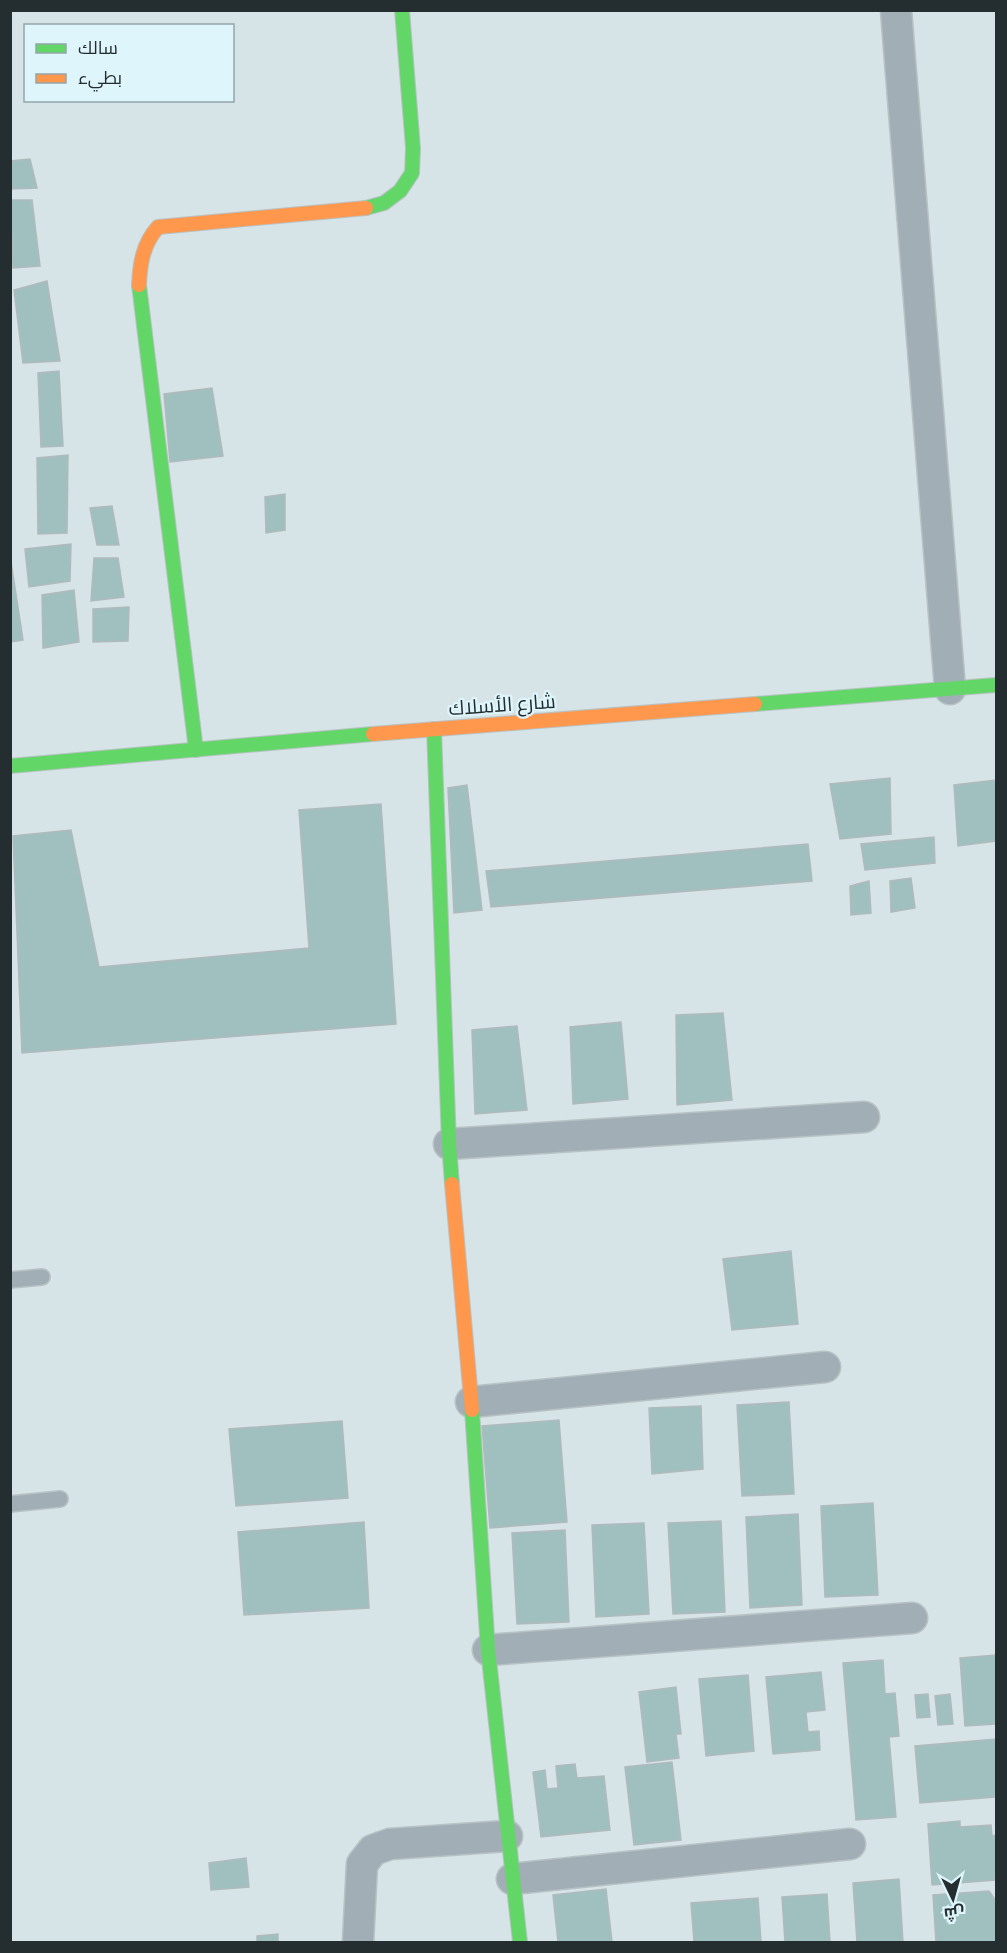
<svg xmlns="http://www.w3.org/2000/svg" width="1007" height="1953" font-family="'Archivo Narrow',Cairo,sans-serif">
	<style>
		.building { fill: #a0c0c0; stroke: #b0babc; stroke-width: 1.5 }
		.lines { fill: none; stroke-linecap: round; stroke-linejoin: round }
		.lane-casing { stroke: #b8c2c4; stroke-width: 18 }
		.street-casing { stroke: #b8c2c4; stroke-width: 33 }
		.fast-casing { stroke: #b8c2c4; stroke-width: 16 }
		.slow-casing { stroke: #b8c2c4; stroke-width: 16 }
		.lane { stroke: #a1aeb6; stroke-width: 15 }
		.street { stroke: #a1aeb6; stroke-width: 30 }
		.fast { stroke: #63d668; stroke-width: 14 }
		.slow { stroke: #ff974d; stroke-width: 14 }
		.labels { text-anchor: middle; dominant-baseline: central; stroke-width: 4.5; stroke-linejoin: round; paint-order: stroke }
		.street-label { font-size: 20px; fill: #242e30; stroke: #ddf5fb }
	</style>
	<rect width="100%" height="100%" fill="#d7e4e7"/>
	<!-- building -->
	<g class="building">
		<path d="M30 159 37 188 10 189V161Z"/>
		<path d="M10 200H32L40 266 13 268Z"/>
		<path d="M47 281 60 361 23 363 14 290Z"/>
		<path d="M59 371 63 446 41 447 38 373Z"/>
		<path d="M212 388 223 456 170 462 164 394Z"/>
		<path d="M68 455 67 533 38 534 37 458Z"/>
		<path d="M285 494V530L266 533 265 497Z"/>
		<path d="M112 506 119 545H97L90 508Z"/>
		<path d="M71 544 70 581 29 587 25 549Z"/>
		<path d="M10 555 23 640 10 642Z"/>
		<path d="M94 558H118L124 597 91 601Z"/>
		<path d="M74 590 79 642 43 648 42 595Z"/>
		<path d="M129 607 128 641 93 642V609Z"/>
		<path d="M890 778 891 834 840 839 830 784Z"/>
		<path d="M996 780V841L958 846 954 785Z"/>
		<path d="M467 785 482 910 454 913 448 788Z"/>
		<path d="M381 804 396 1024 22 1053 13 836 71 830 99 967 309 948 299 810Z"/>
		<path d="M934 837 935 863 865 870 861 844Z"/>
		<path d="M808 844 812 881 491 907 486 871Z"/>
		<path d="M911 878 915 908 891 912 890 881Z"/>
		<path d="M869 881 871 913 851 915 850 886Z"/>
		<path d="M723 1013 732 1100 677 1105 676 1015Z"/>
		<path d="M621 1022 628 1099 573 1104 570 1027Z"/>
		<path d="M517 1026 527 1110 475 1114 472 1030Z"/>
		<path d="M791 1251 798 1324 732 1330 723 1259Z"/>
		<path d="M789 1402 794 1494 742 1496 737 1405Z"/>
		<path d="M701 1406 703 1469 652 1474 649 1408Z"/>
		<path d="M559 1420 567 1522 490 1528 482 1426Z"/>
		<path d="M342 1421 348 1498 236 1506 229 1429Z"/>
		<path d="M873 1503 878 1595 825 1597 821 1506Z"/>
		<path d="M798 1514 802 1605 750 1608 746 1517Z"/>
		<path d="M721 1521 725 1612 673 1614 668 1523Z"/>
		<path d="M364 1522 369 1608 244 1615 238 1532Z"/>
		<path d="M644 1523 649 1614 596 1617 592 1525Z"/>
		<path d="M565 1530 569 1622 517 1624 512 1533Z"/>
		<path d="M996 1655V1724L965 1726 960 1658Z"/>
		<path d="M883 1660 885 1694 895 1693 899 1736 889 1737 896 1817 856 1820 843 1663Z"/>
		<path d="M821 1672 825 1710 806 1712 808 1732 819 1731 820 1750 773 1754 766 1677Z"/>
		<path d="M748 1675 754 1751 706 1756 699 1679Z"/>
		<path d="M676 1687 681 1734H676L679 1758 647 1762 639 1692Z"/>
		<path d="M928 1694 930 1717 917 1718 915 1695Z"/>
		<path d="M950 1694 953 1724 938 1725 935 1696Z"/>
		<path d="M996 1739V1797L920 1803 915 1746Z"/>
		<path d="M672 1762 681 1840 634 1845 625 1767Z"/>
		<path d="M575 1764 577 1778 604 1776 610 1830 541 1837 533 1772 545 1770 547 1789 558 1788 556 1766Z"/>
		<path d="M960 1821V1827L991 1825 992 1836 996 1835V1880L932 1885 928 1824Z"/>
		<path d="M246 1858 249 1887 211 1890 209 1863Z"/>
		<path d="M899 1879 903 1942H857L853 1883Z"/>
		<path d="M606 1889 612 1942H558L553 1895Z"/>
		<path d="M989 1891 996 1901V1942H936L933 1895Z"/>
		<path d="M827 1894 830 1942H785L782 1897Z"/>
		<path d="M758 1898 761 1942H694L691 1903Z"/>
		<path d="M278 1934V1942H257V1936Z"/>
	</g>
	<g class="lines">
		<defs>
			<g id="lane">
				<path d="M10 1280 42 1277"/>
				<path d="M10 1504 60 1499"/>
			</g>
			<g id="street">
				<path d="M896 10 950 689"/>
				<path d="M449 1144 864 1117"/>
				<path d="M471 1402 825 1367"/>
				<path d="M488 1650 912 1618"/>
				<path d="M512 1879 850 1844"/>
				<path d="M358 1942 362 1864 373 1850 390 1844 507 1836"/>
			</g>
			<g id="fast">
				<path d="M366 208 384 203 400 191 412 173 413 148 402 10"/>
				<path d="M139 285 196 750"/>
				<path d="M755 704 996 685"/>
				<path d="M434 729 449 1144 452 1184"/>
				<path d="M10 766 373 734"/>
				<path d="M472 1410 488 1650 520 1942"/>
			</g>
			<g id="slow">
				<path d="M139 285C140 263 143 244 158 227L366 208"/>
				<path d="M373 734 755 704"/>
				<path d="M452 1184 472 1410"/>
			</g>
		</defs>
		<!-- lane casing -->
		<use href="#lane" class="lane-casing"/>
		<!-- street casing -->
		<use href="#street" class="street-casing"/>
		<!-- fast casing -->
		<use href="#fast" class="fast-casing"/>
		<!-- slow casing -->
		<use href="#slow" class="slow-casing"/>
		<!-- lane -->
		<use href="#lane" class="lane"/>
		<!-- street -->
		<use href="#street" class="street"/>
		<!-- fast -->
		<use href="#fast" class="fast"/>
		<!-- slow -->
		<use href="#slow" class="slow"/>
	</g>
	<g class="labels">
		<!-- street labels -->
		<g class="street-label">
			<text transform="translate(502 704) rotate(-4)">شارع الأسلاك</text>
		</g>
	</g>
	<!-- border -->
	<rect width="1007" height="1953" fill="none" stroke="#242e30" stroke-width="24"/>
	<!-- legend -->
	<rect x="24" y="24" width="210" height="78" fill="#ddf5fb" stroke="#93a5aa" stroke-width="1.5"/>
	<rect x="36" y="44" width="30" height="9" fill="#63d668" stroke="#93a5aa" stroke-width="1.5"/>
	<text x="78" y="54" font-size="18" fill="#242e30">سالك</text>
	<rect x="36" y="74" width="30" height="9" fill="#ff974d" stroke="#93a5aa" stroke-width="1.5"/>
	<text x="78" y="84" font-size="18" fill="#242e30">بطيء</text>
	<!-- north arrow -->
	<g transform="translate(953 1899) rotate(175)" stroke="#ddf5fb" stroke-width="4.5" paint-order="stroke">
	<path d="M0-4.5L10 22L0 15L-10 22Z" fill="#242e30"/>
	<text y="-9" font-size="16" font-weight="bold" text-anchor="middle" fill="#242e30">ش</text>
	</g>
</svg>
